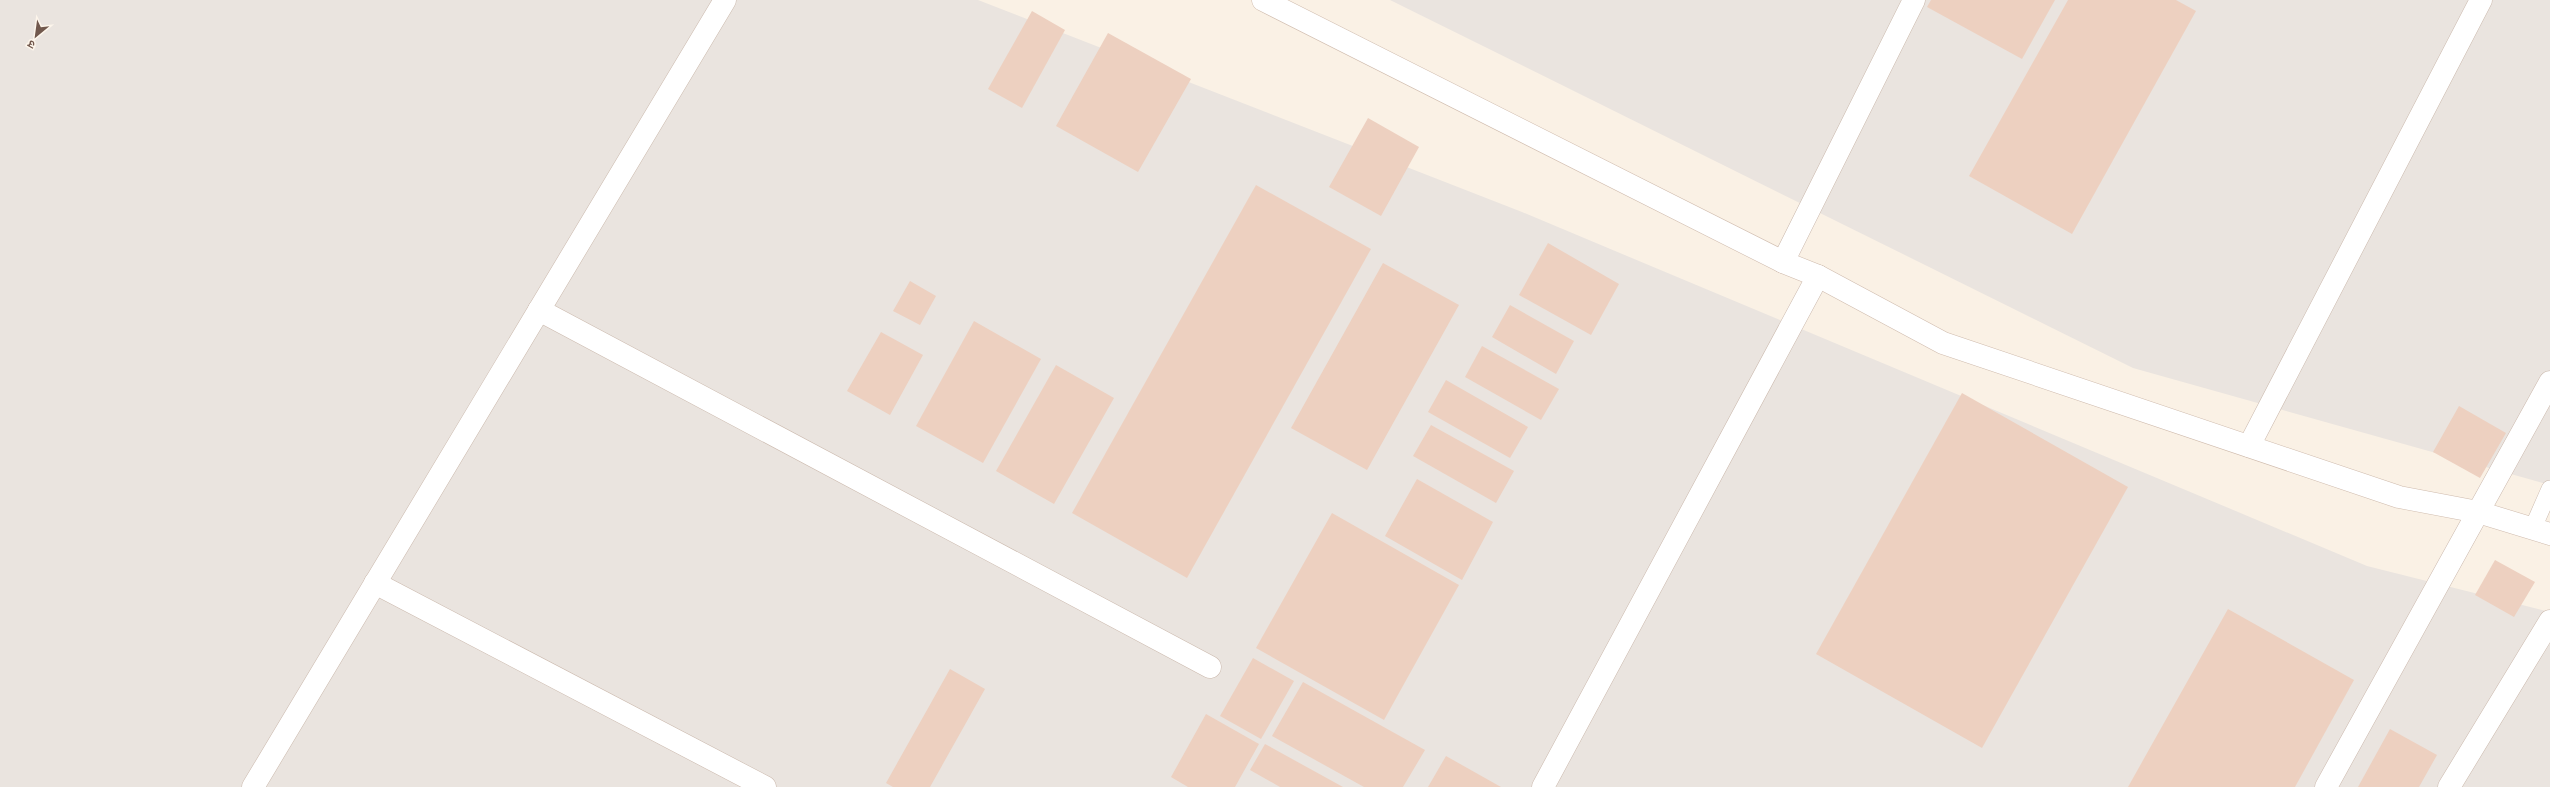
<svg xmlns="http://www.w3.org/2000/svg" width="2550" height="787" font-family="Signika,'Noto Sans Devanagari',sans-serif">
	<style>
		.industrial { fill: #eae4df }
		.building { fill: #edd0c0 }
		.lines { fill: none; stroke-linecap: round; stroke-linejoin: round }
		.lane-casing { stroke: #cbb9ad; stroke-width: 18 }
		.street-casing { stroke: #cbb9ad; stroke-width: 23 }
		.secondary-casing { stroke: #cfbbad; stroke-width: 23 }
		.lane { stroke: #fff; stroke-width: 17 }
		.street { stroke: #fff; stroke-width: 22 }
		.secondary { stroke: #fff; stroke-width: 22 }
	</style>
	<rect width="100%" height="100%" fill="#faf1e5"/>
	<!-- industrial -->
	<g class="industrial">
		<path d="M0 0H978L1522 212 2367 566 2550 612V787H0Z"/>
		<path d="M1390 0H2550V485L2133 368Z"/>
	</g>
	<!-- building -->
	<g class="building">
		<path d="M1931 0H2055L2022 59 1927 7Z"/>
		<path d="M2068 0H2176L2196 11 2072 234 1969 176Z"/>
		<path d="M1032 11 1065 30 1022 108 988 89Z"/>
		<path d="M1108 33 1191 79 1138 172 1056 126Z"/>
		<path d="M1368 118 1419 147 1381 216 1329 187Z"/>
		<path d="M1256 185 1371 249 1187 578 1072 513Z"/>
		<path d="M1548 243 1619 284 1591 335 1519 295Z"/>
		<path d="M1383 263 1459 305 1367 470 1291 428Z"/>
		<path d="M910 281 936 296 920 325 893 311Z"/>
		<path d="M1510 305 1574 341 1556 374 1492 337Z"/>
		<path d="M974 321 1041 359 983 463 916 426Z"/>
		<path d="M881 332 923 355 890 415 847 391Z"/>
		<path d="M1482 346 1559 389 1541 420 1465 377Z"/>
		<path d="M1056 365 1114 398 1054 504 996 471Z"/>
		<path d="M1446 380 1528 427 1510 458 1428 412Z"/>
		<path d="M1962 393 2128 487 1982 748 1816 654Z"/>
		<path d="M2459 406 2506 433 2480 478 2433 452Z"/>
		<path d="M1431 425 1514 471 1496 503 1413 456Z"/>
		<path d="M1417 479 1493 522 1462 580 1385 536Z"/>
		<path d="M1332 513 1459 585 1384 720 1256 648Z"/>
		<path d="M2495 560 2535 582 2514 617 2475 595Z"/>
		<path d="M2228 609 2354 680 2295 787H2128Z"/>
		<path d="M1253 658 1294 681 1261 739 1220 716Z"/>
		<path d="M950 669 985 689 930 787H893L886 783Z"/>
		<path d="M1303 682 1425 750 1403 787H1364L1272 736Z"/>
		<path d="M1206 714 1259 744 1235 787H1188L1171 777Z"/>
		<path d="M2390 729 2437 755 2419 787H2358Z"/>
		<path d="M1265 744 1343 787H1280L1250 770Z"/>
		<path d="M1446 756 1501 787H1428Z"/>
	</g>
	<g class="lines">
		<defs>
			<path id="lane" d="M2532 530 2550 489"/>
			<g id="street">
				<path d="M1783 262 1914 0"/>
				<path d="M539 310 1210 667"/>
				<path d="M2249 446 2481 0"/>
				<path d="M375 583 765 787"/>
				<path d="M253 787 725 0"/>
				<path d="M1543 787 1818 276"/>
				<path d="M2326 787 2550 382"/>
				<path d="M2449 787 2550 621"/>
			</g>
			<path id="secondary" d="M1263 0 1783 262 1818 276 1943 343 2399 497 2478 512 2550 534"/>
		</defs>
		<!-- lane casing -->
		<use href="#lane" class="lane-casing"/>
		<!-- street casing -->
		<use href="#street" class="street-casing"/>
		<!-- secondary casing -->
		<use href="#secondary" class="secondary-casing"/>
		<!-- lane -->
		<use href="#lane" class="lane"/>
		<!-- street -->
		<use href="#street" class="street"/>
		<!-- secondary -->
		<use href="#secondary" class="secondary"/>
	</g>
	<!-- north arrow -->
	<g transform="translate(36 36) rotate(209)" stroke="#fdf5eb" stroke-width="3" paint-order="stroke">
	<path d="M0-3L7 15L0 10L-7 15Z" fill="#71584d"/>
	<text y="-6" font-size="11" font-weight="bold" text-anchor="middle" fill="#71584d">उ</text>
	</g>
</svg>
